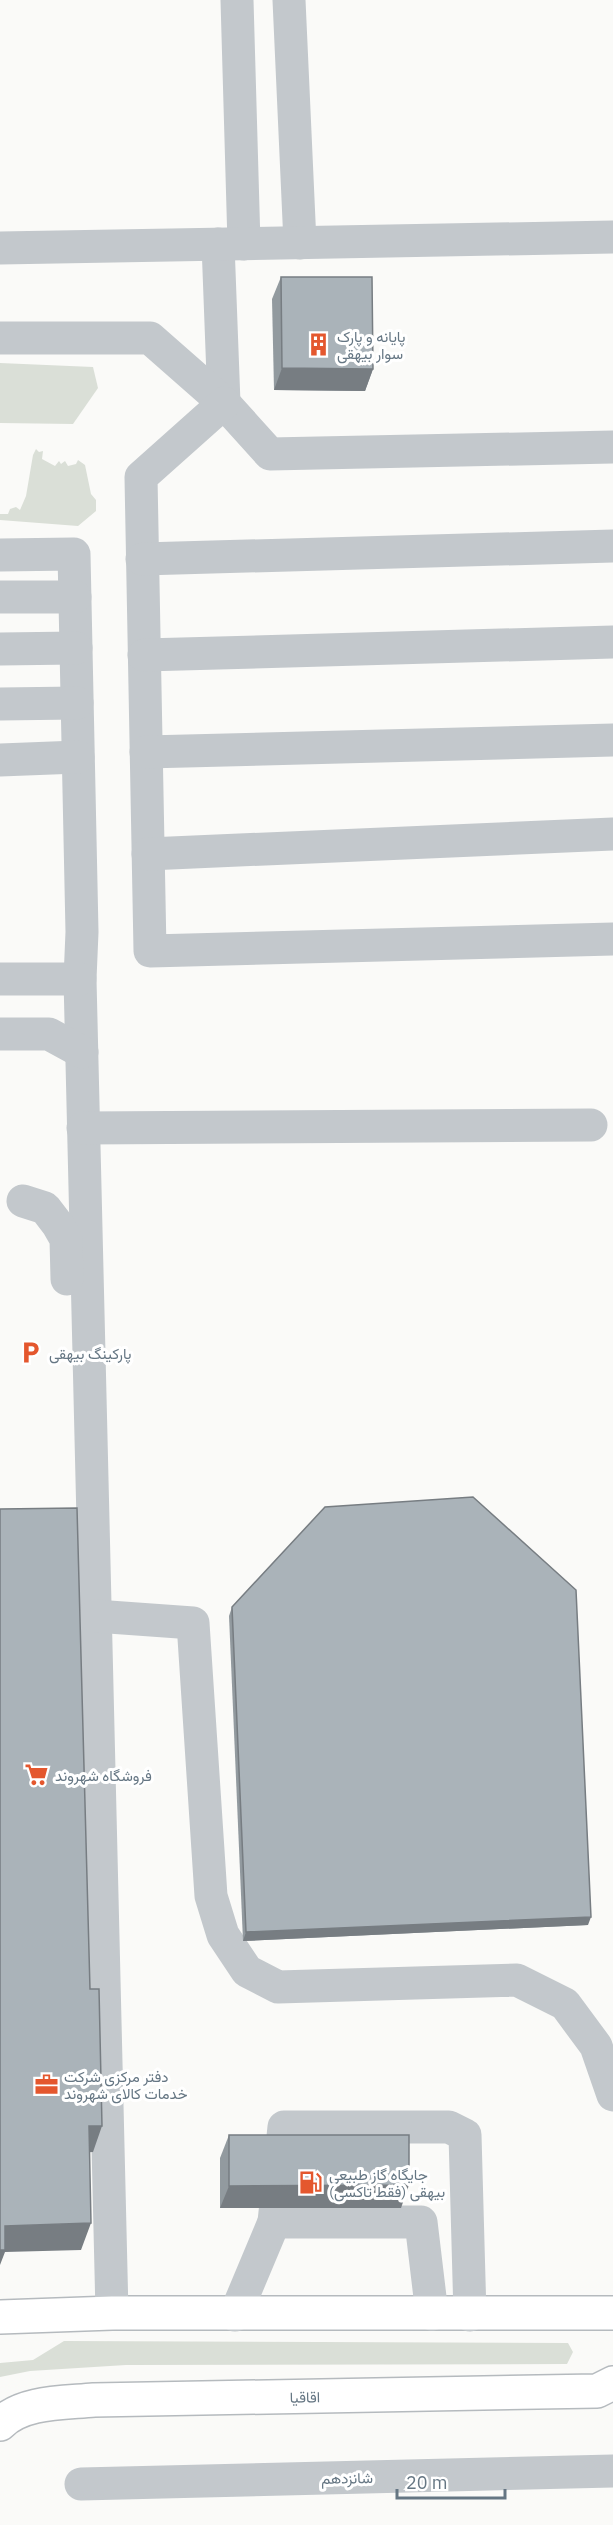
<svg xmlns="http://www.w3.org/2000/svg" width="613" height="2525" font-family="'IBM Plex Sans',Vazirmatn,sans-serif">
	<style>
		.green { fill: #dadfd7 }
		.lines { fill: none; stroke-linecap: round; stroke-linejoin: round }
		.major-casing { stroke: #b5babe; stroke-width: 36 }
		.minor { stroke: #c3c8cc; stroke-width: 33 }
		.major { stroke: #fff; stroke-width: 33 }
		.wall { fill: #929a9f }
		.shaded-wall { fill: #777d82 }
		.building { fill: #aab3b9; stroke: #777d82; stroke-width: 1.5 }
		.labels { text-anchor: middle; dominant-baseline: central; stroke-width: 6; stroke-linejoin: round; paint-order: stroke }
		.poi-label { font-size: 15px; fill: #657683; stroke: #fff; text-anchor: start }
		.street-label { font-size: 15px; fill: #657683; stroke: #fff }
	</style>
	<rect width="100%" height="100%" fill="#fafaf8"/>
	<!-- green -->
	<g class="green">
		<path d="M0 363 93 367 98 388 73 424 0 423Z"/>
		<path d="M36 449 39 452 43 451 42 459 55 466 59 461 61 464 65 461 68 466 76 464 78 460 85 465 91 494 96 500V511L78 526 0 520V514H8L10 509 16 507 20 510 26 496 33 455Z"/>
		<path d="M64 2341 568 2343 573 2352 567 2364 126 2365 30 2371 0 2377V2363L33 2360Z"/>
	</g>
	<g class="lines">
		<defs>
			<g id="major">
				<path d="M0 2317 112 2313H613"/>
				<path d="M0 2424C23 2401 64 2403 94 2400L597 2391 613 2383"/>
			</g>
		</defs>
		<!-- major casing -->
		<use href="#major" class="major-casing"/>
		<!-- minor -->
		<g class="minor">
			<path d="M237 0 244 244"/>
			<path d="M289 0 300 243"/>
			<path d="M218 244 224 403"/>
			<path d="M0 248 613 237"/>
			<path d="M0 338H150L224 403 270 454 613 447"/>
			<path d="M224 403 141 477 150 951 613 939"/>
			<path d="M0 555 74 554 82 932 80 979 112 2313"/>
			<path d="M142 559 613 546"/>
			<path d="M0 597H75"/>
			<path d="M0 649 76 648"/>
			<path d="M144 655 613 642"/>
			<path d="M0 704 77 703"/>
			<path d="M146 752 613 740"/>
			<path d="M0 760 78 757"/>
			<path d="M148 854 613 834"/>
			<path d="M0 979H80"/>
			<path d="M0 1034H49L82 1052"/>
			<path d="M83 1128 591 1125"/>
			<path d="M23 1201 45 1208 58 1225 66 1239 67 1279"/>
			<path d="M95 1616 193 1623 211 1896 223 1935 247 1971 278 1987 517 1980 565 2004 596 2046 613 2095"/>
			<path d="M274 2222 284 2127H449L465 2135 470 2315"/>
			<path d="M235 2315 274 2222H421L432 2314"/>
			<path d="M81 2484 613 2471"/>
		</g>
		<!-- major -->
		<use href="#major" class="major"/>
	</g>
	<!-- wall -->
	<g class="wall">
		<path d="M281 277 373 369 365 391 274 390 272 299Z"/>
		<path d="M232 1607 588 1925 243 1941 229 1616Z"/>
		<path d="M229 2135 401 2208H220V2158Z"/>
	</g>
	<!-- shaded-wall -->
	<g class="shaded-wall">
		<path d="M282 368 373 369 365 391 274 390Z"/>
		<path d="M591 1917 588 1925 243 1941 246 1932Z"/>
		<path d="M89 2126H102L93 2152 79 2153Z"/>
		<path d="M409 2185 401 2208H220L229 2186Z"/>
		<path d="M91 2223 81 2250 5 2252 0 2265V2239L5 2226Z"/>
	</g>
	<!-- building -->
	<g class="building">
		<path d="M281 277H372L373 369 282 368Z"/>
		<path d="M473 1497 576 1590 591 1917 246 1932 232 1607 325 1507Z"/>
		<path d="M77 1508 90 1989H99L102 2126H89L91 2223 5 2226V2250H0V1509Z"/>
		<path d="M229 2135H409V2185L229 2186Z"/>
	</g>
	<!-- icons -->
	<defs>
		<symbol id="building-bare" viewBox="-9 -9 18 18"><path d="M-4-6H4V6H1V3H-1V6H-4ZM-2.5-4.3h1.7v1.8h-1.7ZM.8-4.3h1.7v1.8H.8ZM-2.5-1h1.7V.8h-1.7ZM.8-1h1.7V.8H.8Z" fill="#e4572e" stroke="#fff" stroke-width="2.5" paint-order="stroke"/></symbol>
		<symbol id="parking-bare" viewBox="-9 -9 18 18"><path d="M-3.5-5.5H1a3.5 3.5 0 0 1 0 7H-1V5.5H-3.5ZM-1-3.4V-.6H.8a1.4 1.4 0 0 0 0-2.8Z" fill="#e4572e" stroke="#fff" stroke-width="2.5" paint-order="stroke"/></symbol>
		<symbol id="supermarket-bare" viewBox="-9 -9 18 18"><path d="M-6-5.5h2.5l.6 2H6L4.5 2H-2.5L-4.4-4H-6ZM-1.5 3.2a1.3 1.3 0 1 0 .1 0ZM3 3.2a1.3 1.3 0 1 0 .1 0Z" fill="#e4572e" stroke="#fff" stroke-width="2.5" paint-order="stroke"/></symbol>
		<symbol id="office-bare" viewBox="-9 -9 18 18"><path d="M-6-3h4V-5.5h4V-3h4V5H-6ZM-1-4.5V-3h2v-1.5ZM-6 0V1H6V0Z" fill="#e4572e" stroke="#fff" stroke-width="2.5" paint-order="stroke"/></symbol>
		<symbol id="fuel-bare" viewBox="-9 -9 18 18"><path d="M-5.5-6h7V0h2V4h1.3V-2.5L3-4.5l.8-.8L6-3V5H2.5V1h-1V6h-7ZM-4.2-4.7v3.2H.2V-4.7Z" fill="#e4572e" stroke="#fff" stroke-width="2.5" paint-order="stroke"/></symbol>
	</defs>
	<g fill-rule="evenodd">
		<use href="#building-bare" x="302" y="328" width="33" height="33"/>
		<use href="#parking-bare" x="14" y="1336" width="33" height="33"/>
		<use href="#supermarket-bare" x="20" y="1758" width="33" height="33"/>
		<use href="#office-bare" x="30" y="2068" width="33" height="33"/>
		<use href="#fuel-bare" x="294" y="2166" width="33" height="33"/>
	</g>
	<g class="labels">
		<!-- poi labels -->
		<g class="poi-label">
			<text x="337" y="336">پایانه و پارک<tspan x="337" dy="17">سوار بیهقی</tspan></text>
			<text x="49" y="1353">پارکینگ بیهقی</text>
			<text x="55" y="1775">فروشگاه شهروند</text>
			<text x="64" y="2076">دفتر مرکزی شرکت<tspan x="64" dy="17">خدمات کالای شهروند</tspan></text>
			<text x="329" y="2174">جایگاه گاز طبیعی<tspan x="329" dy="17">بیهقی (فقط تاکسی)</tspan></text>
		</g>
		<!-- street labels -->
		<g class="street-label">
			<text transform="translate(305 2397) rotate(-1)">اقاقیا</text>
			<text transform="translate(347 2478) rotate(-1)">شانزدهم</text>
		</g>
	</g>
	<!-- scale -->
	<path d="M397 2489v9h108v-9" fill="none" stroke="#657683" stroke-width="3"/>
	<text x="406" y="2489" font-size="18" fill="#657683" stroke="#ffffff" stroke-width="4.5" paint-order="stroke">20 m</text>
</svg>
